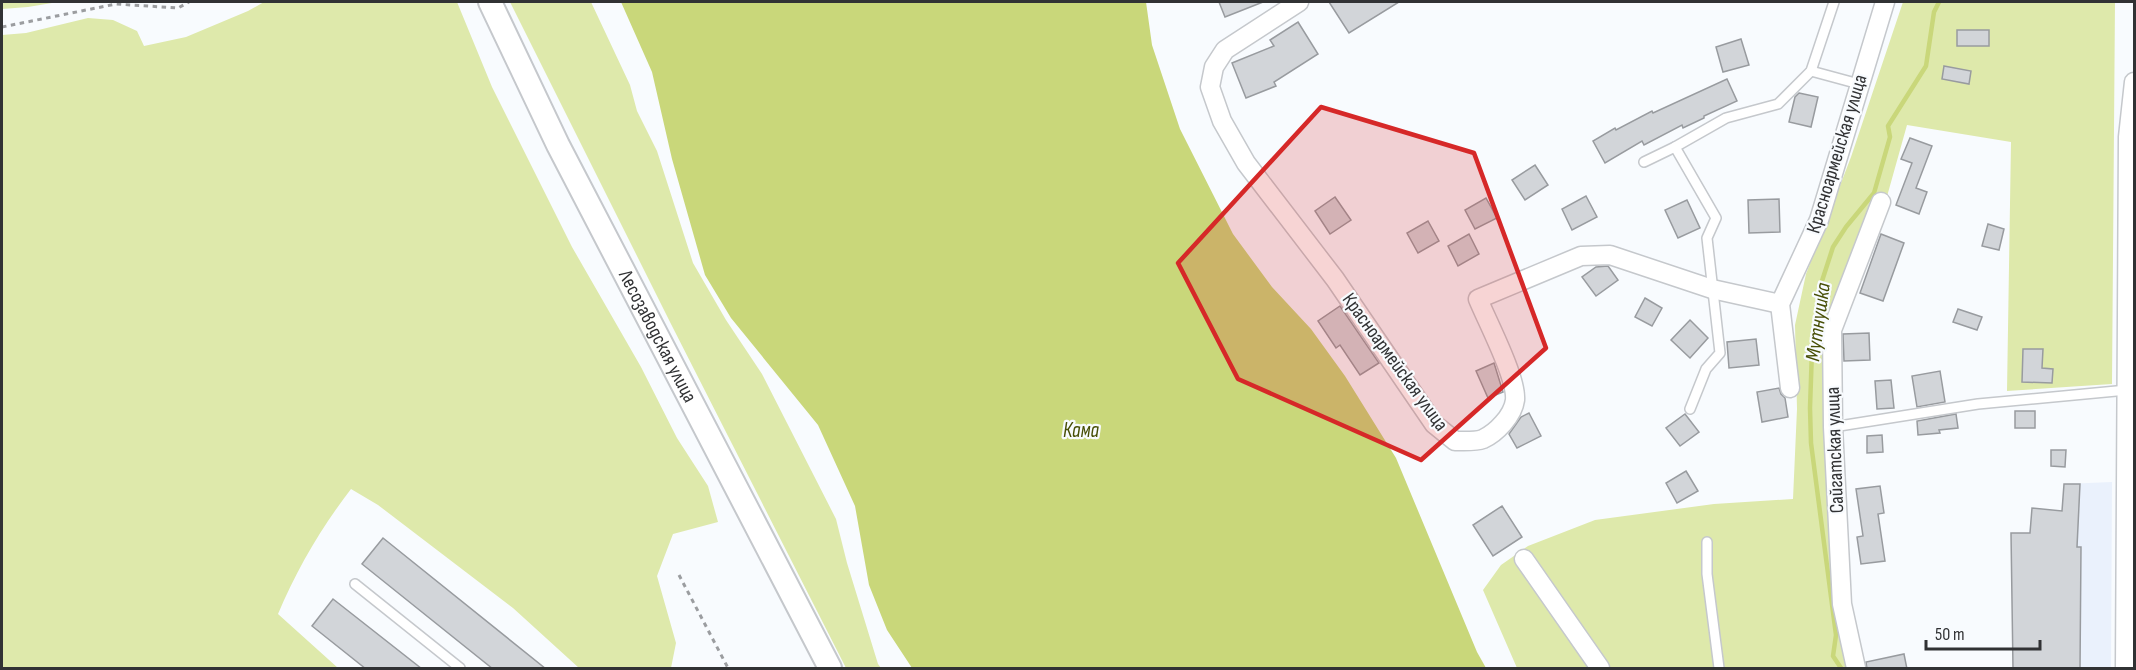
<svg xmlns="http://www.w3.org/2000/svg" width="2136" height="670" font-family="'Sofia Sans Condensed',sans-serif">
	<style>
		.built { fill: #eaf1fc }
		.green { fill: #dee9ab }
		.water { fill: #c9d77a }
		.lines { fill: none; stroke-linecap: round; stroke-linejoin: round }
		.stream { stroke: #c9d77a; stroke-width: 4.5 }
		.building { fill: #d2d5d9; stroke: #989b9f; stroke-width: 1.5 }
		.service-casing { stroke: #c5c8cc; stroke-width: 12 }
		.minor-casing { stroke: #c5c8cc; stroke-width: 21 }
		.tertiary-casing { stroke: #c5c8cc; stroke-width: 26 }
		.path { stroke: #9b9da0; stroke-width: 3; stroke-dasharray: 4.5 4.5; stroke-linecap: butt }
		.service { stroke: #fff; stroke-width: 9 }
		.minor { stroke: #fff; stroke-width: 18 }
		.tertiary { stroke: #fff; stroke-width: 22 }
		.marked { fill: #d62828; fill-opacity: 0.2; stroke: #d62828; stroke-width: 4.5; stroke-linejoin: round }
		.labels { text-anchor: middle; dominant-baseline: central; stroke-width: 4.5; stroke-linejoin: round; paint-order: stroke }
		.street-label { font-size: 20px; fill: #313234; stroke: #f8fbfe }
		.water-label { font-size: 21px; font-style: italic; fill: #474e06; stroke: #f8fbfe }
	</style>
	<rect width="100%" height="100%" fill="#f8fbfe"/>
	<!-- built -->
	<path class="built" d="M2112 482 2111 668H2013L2032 508 2062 511 2064 484Z"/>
	<!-- green -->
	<g class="green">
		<path d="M2 2H58L28 7 2 9Z"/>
		<path d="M264 2H457L492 87 572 247 641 367 677 438 708 486 718 522 673 534 657 576 676 643 671 668H579L513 608 378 505 351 489C321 528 297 569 278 614L338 668H2V35L26 33 88 18 113 20 137 31 144 46 186 37 248 11Z"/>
		<path d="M510 2H591L630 85 637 111 657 151 693 263 726 320 762 374 836 519 847 563 878 664 881 668H846L671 324Z"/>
		<path d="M1903 2H2115L2112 384 2007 391 2011 142 1907 125 1886 200 1827 329 1851 668H1517L1483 590 1501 565 1528 546 1595 520 1714 504 1793 499 1797 409 1795 325 1806 274 1851 157Z"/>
	</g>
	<!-- water -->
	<path class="water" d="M621 2H1146L1152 45 1180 129 1233 234 1272 287 1311 329 1345 376 1396 458 1477 652 1486 668H912L887 630 869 585 855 506 818 425 731 318 705 275 672 159 652 72Z"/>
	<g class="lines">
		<!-- stream -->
		<path class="stream" d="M1841 668 1833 656 1836 635 1811 443 1810 408 1812 350 1821 324 1822 281 1833 247 1846 227 1874 193 1890 137 1888 126 1926 66 1934 12 1939 2"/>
	</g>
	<!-- building -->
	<g class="building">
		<path d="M1219 2H1263L1225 17Z"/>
		<path d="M1329 2H1399L1349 33Z"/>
		<path d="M1298 22 1318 54 1274 82 1276 86 1246 98 1232 63 1274 46 1270 40Z"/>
		<rect x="1957" y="30" width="32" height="16"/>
		<path d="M1741 39 1749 65 1723 72 1716 47Z"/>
		<path d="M1944 66 1971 71 1969 84 1942 79Z"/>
		<path d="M1727 79 1737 101 1704 116V118L1683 128 1682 125 1644 145 1642 141 1605 163 1593 141 1615 128 1616 130 1652 111 1653 113Z"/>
		<path d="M1799 93 1818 97 1811 127 1789 122 1795 97Z"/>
		<path d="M1910 138 1932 146 1916 188 1927 192 1919 214 1896 205 1912 163 1901 159Z"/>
		<path d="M1535 165 1548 185 1525 200 1512 180Z"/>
		<path d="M1586 196 1597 217 1572 230 1562 209Z"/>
		<path d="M1335 197 1351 220 1330 234 1315 211Z"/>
		<path d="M1486 198 1497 218 1475 229 1465 210Z"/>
		<path d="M1779 199 1780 232 1749 233 1748 200Z"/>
		<path d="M1687 200 1700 228 1678 238 1665 210Z"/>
		<path d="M1428 221 1439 241 1418 253 1407 233Z"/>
		<path d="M1988 224 2004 229 1999 250 1982 246Z"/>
		<path d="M1469 234 1479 254 1458 266 1448 246Z"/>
		<path d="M1881 234 1904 243 1883 301 1860 293Z"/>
		<path d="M1608 266 1618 280 1596 296 1582 277 1596 267Z"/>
		<path d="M1645 298 1662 308 1652 326 1635 317Z"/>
		<path d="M1340 306 1379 363 1360 375 1340 345 1336 348 1318 321Z"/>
		<path d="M1958 309 1982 317 1977 330 1953 322Z"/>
		<path d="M1690 320 1708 338 1690 358 1671 340Z"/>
		<path d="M1869 333 1870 360 1844 361 1843 334Z"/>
		<path d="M1756 339 1759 365 1729 368 1727 342Z"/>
		<path d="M2023 349H2043L2042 368 2053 369 2052 383 2022 382Z"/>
		<path d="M1494 363 1503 392 1488 398 1476 371Z"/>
		<path d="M1940 371 1945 402 1917 407 1912 376Z"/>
		<path d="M1891 380 1894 408 1877 409 1875 381Z"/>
		<path d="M1779 388 1781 394 1785 398 1788 417 1762 422 1757 392Z"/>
		<rect x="2015" y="411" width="20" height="17"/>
		<path d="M1529 413 1541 436 1517 448 1509 434 1521 417Z"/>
		<path d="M1685 414 1699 432 1680 446 1666 428Z"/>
		<path d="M1956 414 1958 428 1939 430 1940 433 1918 435 1917 421Z"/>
		<path d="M1882 435 1883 452 1867 453V436Z"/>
		<path d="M2051 450H2066L2065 467 2051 466Z"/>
		<path d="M1686 471 1698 491 1677 503 1666 483Z"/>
		<path d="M2064 484H2080L2077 547H2081L2080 669H2013L2011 533H2030L2032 508 2062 511Z"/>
		<path d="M1880 486 1884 513 1878 514 1885 561 1861 564 1857 537 1863 536 1856 489Z"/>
		<path d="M1502 506 1522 537 1493 556 1473 525Z"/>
		<path d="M383 538 546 669H493L362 564Z"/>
		<path d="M333 599 422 669H366L312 626Z"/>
		<path d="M1904 654 1907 669H1867L1866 662Z"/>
	</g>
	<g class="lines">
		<defs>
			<g id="service">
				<path d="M1811 71 1859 84"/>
				<path d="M1675 147 1716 218 1707 238 1720 353 1706 369 1690 409"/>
				<path d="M1644 162 1675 147 1726 118 1778 104 1811 71 1834 2"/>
				<path d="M1833 427 1978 404 2127 390"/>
				<path d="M1707 542V574L1719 668"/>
				<path d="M355 584 460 668"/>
			</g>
			<g id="minor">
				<path d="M1299 2 1225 50 1214 67 1210 87 1222 121 1246 163 1335 279 1434 424 1455 441C1463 441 1475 442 1483 439 1496 433 1513 416 1515 400 1517 378 1487 321 1478 299L1581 256 1610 255 1712 289 1780 304"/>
				<path d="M1790 388 1780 304 1819 220 1885 2"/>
				<path d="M1524 559 1600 668"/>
				<path d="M1856 668 1842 604 1833 427 1832 330 1881 202"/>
				<path d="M2125 668 2128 137 2134 82"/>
			</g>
			<g id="tertiary">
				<path id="s1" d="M490 2 558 145 830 668"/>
			</g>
		</defs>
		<!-- service casing -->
		<use href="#service" class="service-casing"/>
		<!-- minor casing -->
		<use href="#minor" class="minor-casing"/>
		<!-- tertiary casing -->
		<use href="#tertiary" class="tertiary-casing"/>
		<!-- path -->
		<g class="path">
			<path d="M2 27 116 4 178 8 189 2"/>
			<path d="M679 575 728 668"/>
		</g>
		<!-- service -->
		<use href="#service" class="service"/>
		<!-- minor -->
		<use href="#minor" class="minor"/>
		<!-- tertiary -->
		<use href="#tertiary" class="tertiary"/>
	</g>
	<!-- marked area -->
	<path class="marked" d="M1321 107 1474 153 1546 348 1421 460 1238 379 1178 263Z"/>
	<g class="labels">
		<!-- street labels -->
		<g class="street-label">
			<text transform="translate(1837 154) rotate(-73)">Красноармейская улица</text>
			<text stroke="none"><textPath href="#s1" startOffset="374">Лесозаводская улица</textPath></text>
			<text transform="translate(1395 362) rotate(54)">Красноармейская улица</text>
			<text transform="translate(1835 450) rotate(-92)">Сайгатская улица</text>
		</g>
		<!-- water labels -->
		<g class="water-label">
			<text transform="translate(1818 322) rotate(-82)">Мутнушка</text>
			<text x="1081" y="430">Кама</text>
		</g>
	</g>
	<!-- border -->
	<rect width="2136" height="670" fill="none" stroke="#313234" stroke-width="6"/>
	<!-- scale -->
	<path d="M1926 640v9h114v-9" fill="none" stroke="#313234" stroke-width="3"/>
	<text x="1935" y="640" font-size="18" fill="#313234" stroke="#f8fbfe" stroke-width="4.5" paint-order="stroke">50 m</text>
</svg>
